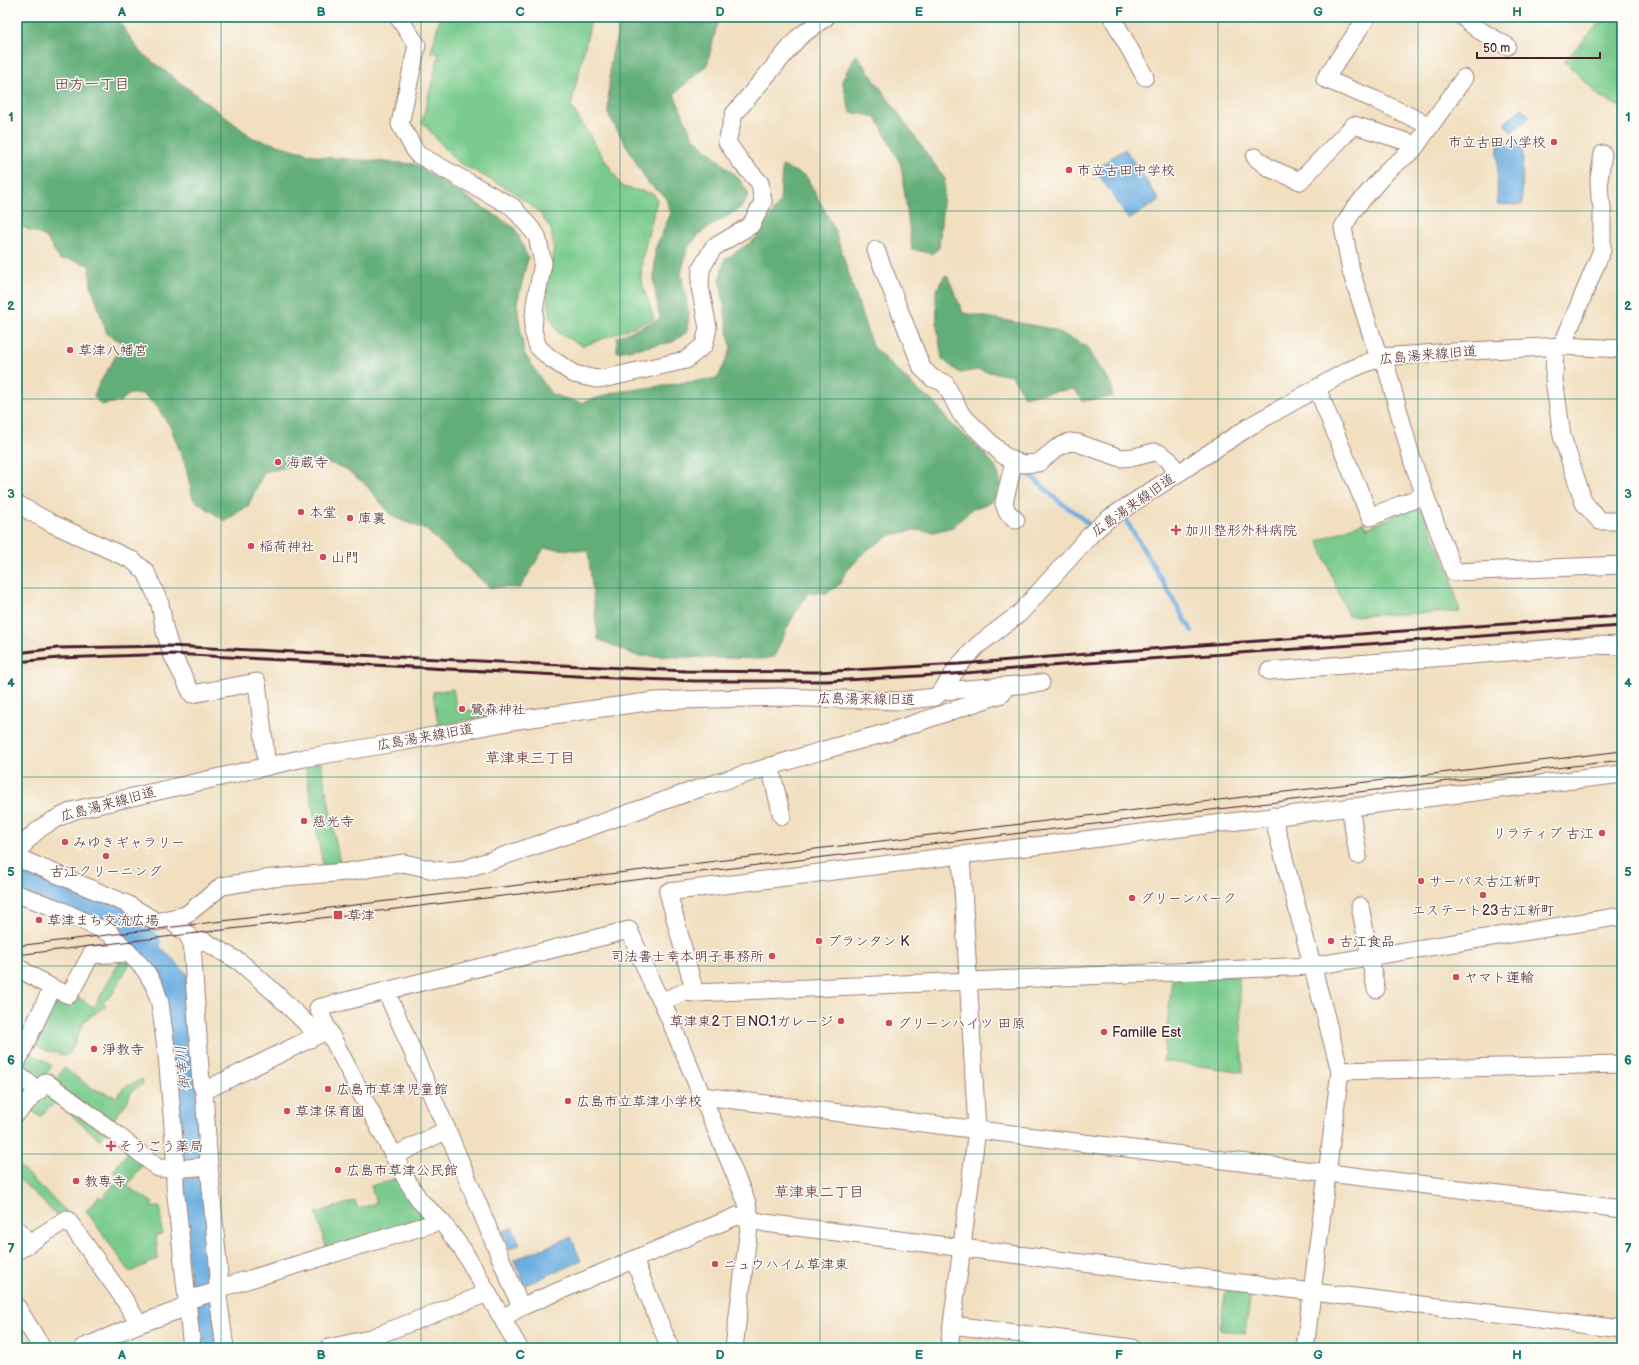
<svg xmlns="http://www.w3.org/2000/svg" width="1639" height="1365" font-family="'Balsamiq Sans','Klee One',sans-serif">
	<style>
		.green { fill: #79ca8c; stroke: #62745c }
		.forest { fill: #62ae78; stroke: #566652 }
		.water { fill: #6bade0; stroke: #5a6686 }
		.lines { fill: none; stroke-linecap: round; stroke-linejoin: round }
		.stream { stroke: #6bade0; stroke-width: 5 }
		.river { stroke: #6bade0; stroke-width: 30 }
		.minor-casing { stroke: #9e7f76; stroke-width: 19 }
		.minor { stroke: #fff; stroke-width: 17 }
		.tram { stroke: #4a1f2b; stroke-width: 1 }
		.rail { stroke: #4a1f2b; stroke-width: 3 }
		.grid { fill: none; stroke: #0f766e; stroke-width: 1; stroke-opacity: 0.55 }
		.poi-dot { fill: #d1495b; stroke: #fdfcf7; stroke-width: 1.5 }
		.labels { text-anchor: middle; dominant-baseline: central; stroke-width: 3; stroke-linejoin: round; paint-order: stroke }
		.poi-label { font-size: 14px; fill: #4a1f2b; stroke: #fdfcf7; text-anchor: start }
		.street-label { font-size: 14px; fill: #4a1f2b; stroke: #fdfcf7 }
		.neighbourhood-label { font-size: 15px; font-weight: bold; fill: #804b50; stroke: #fdfcf7 }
		.water-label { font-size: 15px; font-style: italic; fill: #575873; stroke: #fdfcf7 }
		.neatline { fill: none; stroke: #0f766e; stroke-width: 1.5 }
		.grid-label { font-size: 13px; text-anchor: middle; font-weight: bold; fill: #0f766e }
	</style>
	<rect width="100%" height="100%" fill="#fdfcf7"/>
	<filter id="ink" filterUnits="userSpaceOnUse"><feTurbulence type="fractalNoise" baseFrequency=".025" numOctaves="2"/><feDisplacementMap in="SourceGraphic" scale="8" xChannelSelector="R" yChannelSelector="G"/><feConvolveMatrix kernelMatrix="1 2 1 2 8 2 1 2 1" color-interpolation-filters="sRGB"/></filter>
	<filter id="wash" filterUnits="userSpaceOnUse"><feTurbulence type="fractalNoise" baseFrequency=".012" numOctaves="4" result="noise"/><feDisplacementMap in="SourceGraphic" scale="16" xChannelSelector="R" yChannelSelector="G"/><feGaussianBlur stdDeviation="0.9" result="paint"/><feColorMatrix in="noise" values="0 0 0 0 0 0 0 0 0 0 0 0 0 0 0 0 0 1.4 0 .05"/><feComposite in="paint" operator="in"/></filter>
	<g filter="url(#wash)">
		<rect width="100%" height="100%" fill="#f1dfc0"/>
		<!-- green -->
		<g class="green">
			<path d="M440 17H592L571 106 622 187 654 194 657 200 642 259 641 280 654 319 583 346 558 333 551 317 546 290 554 247 551 229 539 212 512 191 456 161 422 122 439 54 431 52Z"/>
			<path d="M1605 17H1622V108L1599 96 1564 61Z"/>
			<path d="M1412 508 1423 511 1450 574 1460 612 1348 616 1318 541 1364 522 1367 528Z"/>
			<path d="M453 689 457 712 484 708 486 717 438 725 433 692Z"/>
			<path d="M321 762 341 870 324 871 305 766Z"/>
			<path d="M121 959 130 963 111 996 103 1002 106 1006 84 1021 70 1053 67 1056 45 1050 30 1042 54 992 74 995 94 1007Z"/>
			<path d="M1239 976 1243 1072 1163 1061 1172 979Z"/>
			<path d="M26 1051 44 1060 52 1066 38 1085 17 1069Z"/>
			<path d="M64 1068 92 1088 116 1097 123 1088 142 1079 143 1084 131 1091 128 1101 110 1124 53 1083Z"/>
			<path d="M48 1087 107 1131 100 1140 56 1102 51 1107 50 1106 40 1117 30 1109 17 1123V1119Z"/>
			<path d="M130 1149 145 1162 127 1186 153 1203 150 1207H160L162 1234 156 1235 158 1259 130 1272 86 1211 99 1196 102 1198 120 1177 113 1171Z"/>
			<path d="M17 1164 68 1213 60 1218 17 1177Z"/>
			<path d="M398 1178 428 1220 327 1250 316 1213 355 1201 358 1209 376 1203 371 1186Z"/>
			<path d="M1226 1288 1251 1292 1245 1333 1220 1330Z"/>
		</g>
		<!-- forest -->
		<g class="forest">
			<path d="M17 17H116L140 52 253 138 321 157 415 164 515 228 528 258 517 303 524 353 551 394 581 403 616 392 718 378 731 349 720 281 724 260 754 240 780 202 782 166 806 176 834 228 872 346 923 395C940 404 936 407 947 419 962 437 997 456 1000 481 1001 487 995 496 993 501L971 510 953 527 934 532 914 530 891 535 867 550 846 572 839 585 827 593H808L790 622 774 657 761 659 637 656 598 639 588 551 544 548 520 588 489 587 426 530 393 517 364 483 344 468 320 460 264 472 248 506 225 521 193 499 185 464 171 428 157 407 143 394H130L119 402 101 405 94 396 98 386 117 354 129 346 107 334 91 285 89 265 69 259 60 260 46 237 17 225Z"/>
			<path d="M621 17H719L707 65 674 94 692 136 739 179 749 194 742 207 701 232 687 249 681 274 689 314 687 332 673 342 617 352V337L660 319 654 284 655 249 671 213 665 196 648 183 608 114 610 64Z"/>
			<path d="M856 54 945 179 939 248 932 254 912 249 901 165 876 117 850 112 842 80Z"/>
			<path d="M945 275 948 277 963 313 1053 329 1086 346 1112 385V397L1083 401 1074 389 1024 396 1012 376 978 370 960 373 942 359 937 327 936 291Z"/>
		</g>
		<!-- water -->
		<g class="water">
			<path d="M1522 108 1530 116 1513 133 1504 124Z"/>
			<path d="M1498 143H1523L1522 205 1497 204Z"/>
			<path d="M1125 149 1159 200 1129 220 1095 169Z"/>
			<path d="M116 916 165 951 188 975 220 1348H198L157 981 142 953Z"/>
			<path d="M512 1227 520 1244 510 1249 502 1232Z"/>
			<path d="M571 1237 581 1261 525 1285 514 1260Z"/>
		</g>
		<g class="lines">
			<!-- stream -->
			<g class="stream">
				<path d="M1027 472 1061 503 1079 515 1088 524"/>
				<path d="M1126 520 1192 631"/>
			</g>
			<!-- river -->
			<path class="river" d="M17 877 73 897 116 916 146 944"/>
		</g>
	</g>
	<g filter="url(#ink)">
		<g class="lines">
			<defs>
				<g id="minor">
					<path d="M398 17 417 45 400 124 417 154 513 207 537 236 543 263 535 304 533 331 538 347 550 358 574 374 596 379 607 378 686 360 704 345 708 328 700 287 701 269 713 248 751 225 763 202 760 183 740 161 727 142 734 114 799 37 826 17"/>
					<path d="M1112 17 1145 77"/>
					<path d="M1367 17 1325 79 1376 100 1430 126"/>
					<path d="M1463 17 1477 29 1507 46"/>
					<path d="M1464 78 1413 150 1389 169 1354 209 1343 227 1351 271 1376 349 1387 369 1413 463 1454 572 1622 565"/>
					<path d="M1255 157 1269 168 1300 181 1354 125 1417 145"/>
					<path d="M876 250 922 368 932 378 945 383 961 414 1003 455 1014 461 1023 464 1038 463 1057 448 1069 442 1078 443 1121 458 1135 457 1154 452 1159 453 1169 460 1177 473"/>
					<path d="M1562 346 1602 250V206L1600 199 1599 179 1603 154"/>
					<path d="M1555 347 1554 379 1562 436 1584 503 1600 521H1622"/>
					<path d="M1317 388 1370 517 1425 495"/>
					<path d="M1014 461 1004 503 1007 512 1016 520"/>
					<path d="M17 504 53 524 132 560 146 572 160 604 165 631 172 654 192 694 257 682 267 766"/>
					<path d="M1269 671 1595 645 1622 646"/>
					<path d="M942 691 1041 683"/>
					<path d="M770 766 782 816"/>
					<path d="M1350 807 1358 855"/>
					<path d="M1273 816 1340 1071 1305 1348"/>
					<path d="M17 857C27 832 52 820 75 810L304 758 401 742 518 720 595 709 655 701 682 700 779 697 901 701 935 697 942 691 960 664 978 645 1020 613 1092 533 1108 519 1252 425 1347 371 1381 357 1453 352 1562 346 1622 349"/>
					<path d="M17 860 28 862 127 904 157 922 169 919 187 934 192 943 201 1084 204 1091 209 1166 219 1275 217 1289 225 1348"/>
					<path d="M17 894 56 908 111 934 145 970 154 985 160 1003 167 1055 175 1152V1186L192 1348"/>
					<path d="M1360 906 1376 989"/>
					<path d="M169 919 186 915 222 886 272 878 347 872 404 863 434 870 447 871 465 869 576 832 700 788 824 750 889 732 1002 694 1006 686"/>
					<path d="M192 943 204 941 240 962 273 991 309 1026 328 1030 204 1091"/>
					<path d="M17 967 52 988 69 995 91 955 129 953"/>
					<path d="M386 991 447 1130 521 1307"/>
					<path d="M695 993 668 892 961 855 1622 774"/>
					<path d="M662 1001 685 992 695 993 1312 966 1622 916"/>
					<path d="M17 1062 52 988"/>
					<path d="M1340 1071 1622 1064"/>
					<path d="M17 1074 39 1091"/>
					<path d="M702 1096 1622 1209"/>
					<path d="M17 1113 46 1082 115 1133 158 1168 175 1169 209 1166"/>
					<path d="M394 1156 447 1130"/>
					<path d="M17 1229 29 1243"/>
					<path d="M17 1251 67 1219 122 1296 139 1324"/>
					<path d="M634 1260 670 1348"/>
					<path d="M17 1307 42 1348"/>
					<path d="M503 1318 521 1307 737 1216 765 1223 1313 1292 1622 1329"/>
					<path d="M952 1325 1132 1348"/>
					<path d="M82 1348 139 1324 176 1311 186 1304 190 1299 215 1292 217 1289 441 1221"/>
					<path d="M328 1348 365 1340 488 1293"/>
					<path d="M519 1348 463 1250 441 1221 420 1201 406 1179 328 1030 318 1008 629 930 655 990 662 1001 747 1203 750 1219 734 1348"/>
					<path d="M949 1348 977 1129 961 855"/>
				</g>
			</defs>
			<!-- minor casing -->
			<use href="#minor" class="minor-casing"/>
			<!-- minor -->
			<use href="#minor" class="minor"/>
			<!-- tram -->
			<g class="tram">
				<path d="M17 946 1622 751"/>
				<path d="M17 955 1622 760"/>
			</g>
			<!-- rail -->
			<g class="rail">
				<path d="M17 653 58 648 169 646 686 671 817 672 960 664 1214 644 1622 616"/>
				<path d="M17 662 59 658 172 654 614 678 695 681H828L953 674 1087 663 1225 654 1622 626"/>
			</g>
		</g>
	</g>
	<!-- grid -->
	<path class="grid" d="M221 17V1348M421 17V1348M620 17V1348M820 17V1348M1019 17V1348M1218 17V1348M1418 17V1348M17 211H1622M17 399H1622M17 588H1622M17 777H1622M17 966H1622M17 1154H1622"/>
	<!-- markers -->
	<g class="poi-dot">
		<circle cx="1554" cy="142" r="4"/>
		<circle cx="1069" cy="170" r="4"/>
		<circle cx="70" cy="350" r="4"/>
		<circle cx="278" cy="462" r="4"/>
		<circle cx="301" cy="512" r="4"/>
		<circle cx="350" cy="518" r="4"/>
		<path d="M1174 524h4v4h4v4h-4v4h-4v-4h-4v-4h4z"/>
		<circle cx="251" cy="546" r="4"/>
		<circle cx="323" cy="557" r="4"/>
		<circle cx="462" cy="709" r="4"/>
		<circle cx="304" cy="821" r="4"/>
		<circle cx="1602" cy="833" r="4"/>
		<circle cx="65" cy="842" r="4"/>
		<circle cx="106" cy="856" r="4"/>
		<circle cx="1421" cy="881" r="4"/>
		<circle cx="1483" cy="895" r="4"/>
		<circle cx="1132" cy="898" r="4"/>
		<rect x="333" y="910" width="10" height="10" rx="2"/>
		<circle cx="39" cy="920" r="4"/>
		<circle cx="819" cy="941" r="4"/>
		<circle cx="1331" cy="941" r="4"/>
		<circle cx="772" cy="956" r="4"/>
		<circle cx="1456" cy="977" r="4"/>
		<circle cx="841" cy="1021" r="4"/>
		<circle cx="889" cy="1023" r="4"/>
		<circle cx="1104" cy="1032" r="4"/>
		<circle cx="94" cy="1049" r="4"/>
		<circle cx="328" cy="1089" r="4"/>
		<circle cx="568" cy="1101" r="4"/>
		<circle cx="287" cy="1111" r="4"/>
		<path d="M109 1140h4v4h4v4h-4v4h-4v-4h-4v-4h4z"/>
		<circle cx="338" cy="1170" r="4"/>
		<circle cx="76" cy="1181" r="4"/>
		<circle cx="715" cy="1264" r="4"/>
	</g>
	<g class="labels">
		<!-- poi labels -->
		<g class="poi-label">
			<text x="1546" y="142" text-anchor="end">市立古田小学校</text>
			<text x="1077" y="170">市立古田中学校</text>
			<text x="78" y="350">草津八幡宮</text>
			<text x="286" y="462">海蔵寺</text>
			<text x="309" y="512">本堂</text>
			<text x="358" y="518">庫裏</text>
			<text x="1185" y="530">加川整形外科病院</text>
			<text x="259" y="546">稲荷神社</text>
			<text x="331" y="557">山門</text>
			<text x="470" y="709">鷺森神社</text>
			<text x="312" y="821">慈光寺</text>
			<text x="1594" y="833" text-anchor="end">リラティブ 古江</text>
			<text x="73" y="842">みゆきギャラリー</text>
			<text x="106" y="871" text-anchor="middle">古江クリーニング</text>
			<text x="1429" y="881">サーパス古江新町</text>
			<text x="1140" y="898">グリーンパーク</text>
			<text x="1483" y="910" text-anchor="middle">エステート23古江新町</text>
			<text x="347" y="915">草津</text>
			<text x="47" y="920">草津まち交流広場</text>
			<text x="827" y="941">プランタン K</text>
			<text x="1339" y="941">古江食品</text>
			<text x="764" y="956" text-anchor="end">司法書士幸本明子事務所</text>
			<text x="1464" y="977">ヤマト運輸</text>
			<text x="833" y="1021" text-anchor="end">草津東2丁目NO.1ガレージ</text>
			<text x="897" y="1023">グリーンハイツ 田原</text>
			<text x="1112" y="1032">Famille Est</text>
			<text x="102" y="1049">淨教寺</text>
			<text x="336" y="1089">広島市草津児童館</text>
			<text x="576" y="1101">広島市立草津小学校</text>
			<text x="295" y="1111">草津保育園</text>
			<text x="119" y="1146">そうごう薬局</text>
			<text x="346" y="1170">広島市草津公民館</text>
			<text x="84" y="1181">教専寺</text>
			<text x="723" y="1264">ニュウハイム草津東</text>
		</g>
		<!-- street labels -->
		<g class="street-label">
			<text transform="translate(1428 355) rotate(-5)">広島湯来線旧道</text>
			<text transform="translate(1133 505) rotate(-35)">広島湯来線旧道</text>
			<text transform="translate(866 699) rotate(1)">広島湯来線旧道</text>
			<text transform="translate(425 737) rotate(-10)">広島湯来線旧道</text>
			<text transform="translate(108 804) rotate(-15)">広島湯来線旧道</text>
		</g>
		<!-- neighbourhood labels -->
		<g class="neighbourhood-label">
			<text x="92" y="84">田方一丁目</text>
			<text x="530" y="758">草津東三丁目</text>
			<text x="819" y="1192">草津東二丁目</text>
		</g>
		<!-- water labels -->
		<g class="water-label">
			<text transform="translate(183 1068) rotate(-96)">御幸川</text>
		</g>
	</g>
	<!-- margin -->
	<rect width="1639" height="1365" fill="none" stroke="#fdfcf7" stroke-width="44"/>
	<!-- scale -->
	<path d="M1477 52v6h123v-6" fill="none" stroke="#4a1f2b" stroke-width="2"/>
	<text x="1483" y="52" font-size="12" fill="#4a1f2b" stroke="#fdfcf7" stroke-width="3" paint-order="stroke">50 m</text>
	<rect x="22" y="22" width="1595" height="1321" class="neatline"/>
	<g class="grid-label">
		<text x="122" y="16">A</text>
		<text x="321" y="16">B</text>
		<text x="520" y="16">C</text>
		<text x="720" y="16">D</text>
		<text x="919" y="16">E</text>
		<text x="1119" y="16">F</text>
		<text x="1318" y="16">G</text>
		<text x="1517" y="16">H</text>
		<text x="11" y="121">1</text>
		<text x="1628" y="121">1</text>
		<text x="11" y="310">2</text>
		<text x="1628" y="310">2</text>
		<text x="11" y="498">3</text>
		<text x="1628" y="498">3</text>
		<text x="11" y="687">4</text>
		<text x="1628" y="687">4</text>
		<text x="11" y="876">5</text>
		<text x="1628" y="876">5</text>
		<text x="11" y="1064">6</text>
		<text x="1628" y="1064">6</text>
		<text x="11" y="1253">7</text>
		<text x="1628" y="1253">7</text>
		<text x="122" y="1359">A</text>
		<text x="321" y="1359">B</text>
		<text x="520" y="1359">C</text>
		<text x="720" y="1359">D</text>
		<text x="919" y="1359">E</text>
		<text x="1119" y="1359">F</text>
		<text x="1318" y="1359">G</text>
		<text x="1517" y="1359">H</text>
	</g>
</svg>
